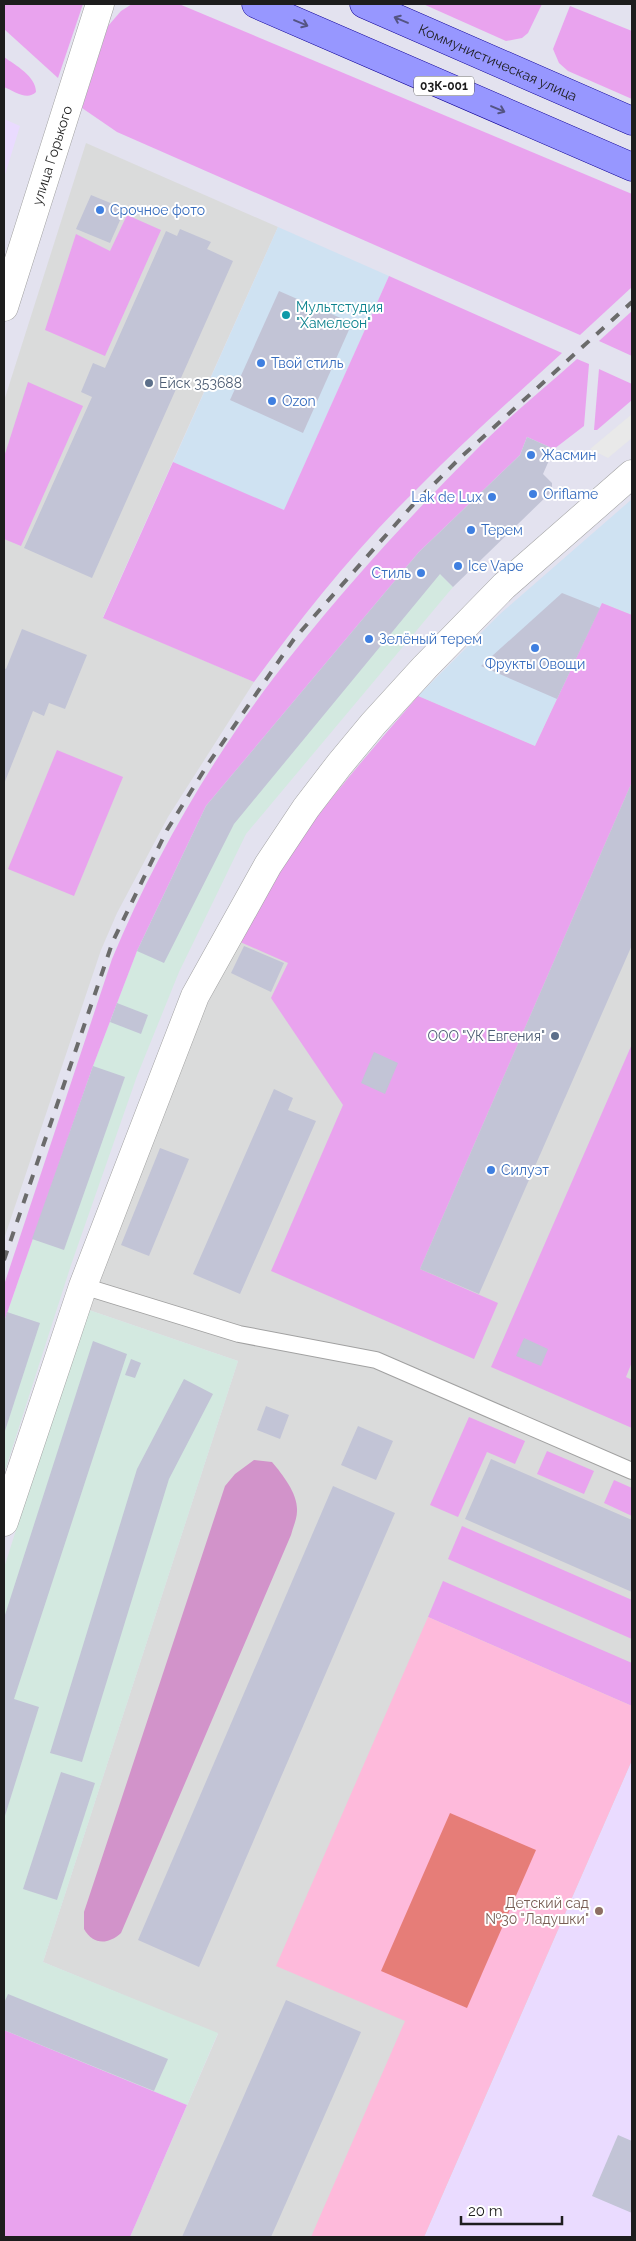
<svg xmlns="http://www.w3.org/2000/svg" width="636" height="2241" font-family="Raleway,sans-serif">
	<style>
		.residential { fill: #dadbdb }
		.commercial { fill: #cfe2f2 }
		.industrial { fill: #d3e9e0 }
		.education { fill: #eadbff }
		.grass { fill: #e9a3ee }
		.forest { fill: #d293ca }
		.park { fill: #febadb }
		.pitch { fill: #e67d78 }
		.parking { fill: #e9e9e9 }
		.building { fill: #c2c4d6 }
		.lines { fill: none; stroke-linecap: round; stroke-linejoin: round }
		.lane-casing { stroke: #a1a1a1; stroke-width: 18 }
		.street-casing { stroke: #a1a1a1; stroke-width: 29 }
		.primary-casing { stroke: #0f0096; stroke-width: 29 }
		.lane { stroke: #fff; stroke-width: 16 }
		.street { stroke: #fff; stroke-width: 28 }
		.primary { stroke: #9797ff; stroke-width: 28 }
		.rail { stroke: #6b6b6b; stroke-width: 4; stroke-dasharray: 10 10; stroke-linecap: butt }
		.oneway { stroke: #545483 }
		.shop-dot { fill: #3f7fe0; stroke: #fff; stroke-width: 2 }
		.culture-dot { fill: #0f9aa8; stroke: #fff; stroke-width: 2 }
		.service-dot { fill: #5c6f8a; stroke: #fff; stroke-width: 2 }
		.education-dot { fill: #8d6e63; stroke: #fff; stroke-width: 2 }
		.labels { text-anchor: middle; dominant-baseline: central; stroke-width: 4; stroke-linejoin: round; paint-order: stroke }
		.shield { fill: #fff; stroke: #616161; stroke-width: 1 }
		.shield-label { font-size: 12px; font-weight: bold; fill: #1d1d1d }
		.street-label { font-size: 14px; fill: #1d1d1d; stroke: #fff }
		.shop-label { font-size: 14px; fill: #366cbe; stroke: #fff; text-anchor: start }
		.culture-label { font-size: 14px; fill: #0d838f; stroke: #fff; text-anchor: start }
		.service-label { font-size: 14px; fill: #4e5e75; stroke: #fff; text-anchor: start }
		.education-label { font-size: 14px; fill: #785e54; stroke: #fff; text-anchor: end }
	</style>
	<rect width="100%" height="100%" fill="#e3e2ef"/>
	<!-- residential -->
	<g class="residential">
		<path d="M86 143 278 227 103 617 254 682 168 817 117 913 101 950 4 1239V401Z"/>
		<path d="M602 603 632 615V2237H130L218 2034 43 1962 238 1361 86 1309 204 1011 253 909 314 821 339 788 418 696 535 746Z"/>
	</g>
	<!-- commercial -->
	<g class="commercial">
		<path d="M278 227 389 276 284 511 173 462Z"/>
		<path d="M632 499V615L602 603 535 746 418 696 500 614Z"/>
	</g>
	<!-- industrial -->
	<g class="industrial">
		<path d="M419 552 453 587 246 834 179 972 137 1076 71 1265 4 1474V1322L93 1066 137 951 206 806Z"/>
		<path d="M86 1309 238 1361 43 1962 218 2033 187 2105 4 2030V1568Z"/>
	</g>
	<!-- education -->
	<g class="education">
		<path d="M4 119 20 126 4 178Z"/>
		<path d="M632 1760V2237H424L500 2063Z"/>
	</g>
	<!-- grass -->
	<g class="grass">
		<path d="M4 4H83L58 78 4 29Z"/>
		<path d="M132 4H179L632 194V287L580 335 117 132 82 108 108 26 121 11Z"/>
		<path d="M423 4H542L528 33 522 38 506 41Z"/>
		<path d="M570 6 632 31V99L568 71 559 63 553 49Z"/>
		<path d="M4 57C15 65 36 76 36 92 27 101 14 91 4 87Z"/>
		<path d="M127 215 161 230 105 356 45 330 76 234 110 251Z"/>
		<path d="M389 276 562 353C514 397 464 441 418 488 357 547 304 614 254 682L103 618 173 462 284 510Z"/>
		<path d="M632 311V356L599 341Z"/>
		<path d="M577 359 589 364 584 426 554 449 527 437 520 455 419 552 206 806 137 951 93 1066 4 1322V1285L112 959C157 851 221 742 294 652 350 582 411 515 474 452 506 419 542 390 577 359Z"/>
		<path d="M599 369 632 384V400L597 430H594Z"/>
		<path d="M28 382 83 406 21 546 4 539V457Z"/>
		<path d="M602 603 632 615V782L420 1269 498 1303 474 1359 271 1271 343 1105 271 998 288 963 238 941C281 851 354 771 418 696L535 746Z"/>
		<path d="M57 750 123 777 74 896 8 869Z"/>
		<path d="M632 1044V1362L626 1377 632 1380V1428L491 1367Z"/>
		<path d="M469 1417 525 1441 515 1464 487 1452 458 1517 430 1505Z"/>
		<path d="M547 1451 594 1471 584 1494 537 1474Z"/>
		<path d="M614 1480 632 1488V1516L604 1503Z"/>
		<path d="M462 1526 632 1600V1639L448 1559Z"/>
		<path d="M443 1581 632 1663V1706L428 1617Z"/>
		<path d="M4 2030 187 2105 130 2237H4Z"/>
	</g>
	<!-- forest -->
	<path class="forest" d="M254 1460 272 1462C283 1475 298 1494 297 1511 297 1519 293 1527 291 1535L121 1933C108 1945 93 1945 84 1929V1912L225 1486 235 1474Z"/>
	<!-- park -->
	<path class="park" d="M428 1617 632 1706V1760L424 2237H311L405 2021 276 1966Z"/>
	<!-- pitch -->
	<path class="pitch" d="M450 1813 536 1850 467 2008 381 1971Z"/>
	<!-- parking -->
	<path class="parking" d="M632 414V438L608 458 590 449Z"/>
	<!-- building -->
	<g class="building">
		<path d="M91 195 125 209 110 243 76 229Z"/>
		<path d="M180 229 211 242 207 249 233 261 92 578 24 548 92 397 81 392 93 363 105 368 166 231 177 236Z"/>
		<path d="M279 291 352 323 303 433 230 400Z"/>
		<path d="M527 437 554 449 543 474 552 483V491L453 587 440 574 234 824 164 963 137 951 206 806 419 552 520 455Z"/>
		<path d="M562 593 600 608 557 699 481 666Z"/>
		<path d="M22 629 87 655 65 709 49 703 44 716 33 711 4 784V668L6 669Z"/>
		<path d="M632 782V945L479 1294 420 1269Z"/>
		<path d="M244 946 284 963 271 992 231 973Z"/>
		<path d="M117 1003 148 1015 141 1034 110 1022Z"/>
		<path d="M374 1052 398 1063 385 1094 361 1083Z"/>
		<path d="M93 1066 125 1077 64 1250 32 1239Z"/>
		<path d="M274 1089 293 1098 288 1110 316 1121 240 1294 193 1274Z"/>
		<path d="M160 1148 189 1159 149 1256 121 1245Z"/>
		<path d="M7 1312 40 1323 4 1434V1322Z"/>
		<path d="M524 1338 548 1349 541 1366 516 1356Z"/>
		<path d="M93 1341 127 1354 14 1699 39 1707 4 1819V1618Z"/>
		<path d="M131 1359 141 1363 135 1378 125 1375Z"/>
		<path d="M184 1379 213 1394 169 1479 82 1762 50 1753 137 1469Z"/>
		<path d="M266 1406 289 1415 280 1439 257 1430Z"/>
		<path d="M358 1426 393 1441 376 1480 341 1465Z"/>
		<path d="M491 1459 632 1520V1592L465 1519Z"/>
		<path d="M333 1486 395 1513 199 1967 138 1940Z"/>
		<path d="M61 1772 95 1783 57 1900 23 1889Z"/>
		<path d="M8 1994 168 2059 154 2091 4 2030V2003Z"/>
		<path d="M286 2000 361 2032 345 2069 271 2237H182Z"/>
		<path d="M618 2135 632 2141V2213L592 2196Z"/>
	</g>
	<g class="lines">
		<defs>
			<path id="lane" d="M83 1286 239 1334 376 1360 632 1471"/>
			<g id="street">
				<path id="s1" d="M4 307 100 4"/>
				<path d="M4 1522 83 1286 195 996 268 865 306 808 339 765 373 724 425 667 504 586 632 474"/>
			</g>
			<g id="primary">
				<path d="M256 4 632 167"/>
				<path id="s2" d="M364 4 632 121"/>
			</g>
		</defs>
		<!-- lane casing -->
		<use href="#lane" class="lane-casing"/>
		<!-- street casing -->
		<use href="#street" class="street-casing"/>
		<!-- primary casing -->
		<use href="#primary" class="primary-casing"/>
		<!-- lane -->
		<use href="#lane" class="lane"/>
		<!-- street -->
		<use href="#street" class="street"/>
		<!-- primary -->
		<use href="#primary" class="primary"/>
		<!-- rail -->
		<path class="rail" d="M4 1260 113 941 167 830 208 764 294 639 411 507 460 458 632 302"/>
	</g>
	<!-- one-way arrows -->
	<defs><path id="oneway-shaft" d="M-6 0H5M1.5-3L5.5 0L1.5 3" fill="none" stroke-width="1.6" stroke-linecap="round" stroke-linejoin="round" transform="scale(1.25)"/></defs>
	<g class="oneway">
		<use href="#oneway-shaft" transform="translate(401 20) rotate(-157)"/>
		<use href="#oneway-shaft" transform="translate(301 23) rotate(23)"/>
		<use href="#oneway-shaft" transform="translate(498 109) rotate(23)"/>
	</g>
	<!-- markers -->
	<g class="shop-dot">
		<circle cx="100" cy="210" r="5"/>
		<circle cx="261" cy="363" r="5"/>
		<circle cx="272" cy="401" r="5"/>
		<circle cx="531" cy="455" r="5"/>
		<circle cx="533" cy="494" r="5"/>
		<circle cx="492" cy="497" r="5"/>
		<circle cx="471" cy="530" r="5"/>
		<circle cx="458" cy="566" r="5"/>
		<circle cx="421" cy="573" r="5"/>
		<circle cx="369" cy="639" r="5"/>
		<circle cx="535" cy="648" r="5"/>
		<circle cx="491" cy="1170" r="5"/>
	</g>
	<circle class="culture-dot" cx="286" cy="315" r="5"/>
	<g class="service-dot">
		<circle cx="149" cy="383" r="5"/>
		<circle cx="555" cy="1036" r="5"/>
	</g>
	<circle class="education-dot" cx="599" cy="1911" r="5"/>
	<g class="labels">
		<!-- shield labels -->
		<rect class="shield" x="414" y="76.5" width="60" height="19" rx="4"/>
		<g class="shield-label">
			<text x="444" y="86">03К-001</text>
		</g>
		<!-- street labels -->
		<g class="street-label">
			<text stroke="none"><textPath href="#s2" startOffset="146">Коммунистическая улица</textPath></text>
			<text stroke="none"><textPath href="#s1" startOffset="159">улица Горького</textPath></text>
		</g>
		<!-- shop labels -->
		<g class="shop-label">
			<text x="110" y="210">Срочное фото</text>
			<text x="271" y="363">Твой стиль</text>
			<text x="282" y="401">Ozon</text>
			<text x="541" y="455">Жасмин</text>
			<text x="543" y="494">Oriflame</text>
			<text x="482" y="497" text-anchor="end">Lak de Lux</text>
			<text x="481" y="530">Терем</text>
			<text x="468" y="566">Ice Vape</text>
			<text x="411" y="573" text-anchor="end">Стиль</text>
			<text x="379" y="639">Зелёный терем</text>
			<text x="535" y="664" text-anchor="middle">Фрукты Овощи</text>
			<text x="501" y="1170">Силуэт</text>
		</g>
		<!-- culture labels -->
		<g class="culture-label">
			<text x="296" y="307">Мультстудия<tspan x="296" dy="16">"Хамелеон"</tspan></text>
		</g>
		<!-- service labels -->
		<g class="service-label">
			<text x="159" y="383">Ейск 353688</text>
			<text x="545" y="1036" text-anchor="end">ООО "УК Евгения"</text>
		</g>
		<!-- education labels -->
		<g class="education-label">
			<text x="589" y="1903">Детский сад<tspan x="589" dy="16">№30 "Ладушки"</tspan></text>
		</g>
	</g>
	<!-- border -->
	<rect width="636" height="2241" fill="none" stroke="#1d1d1d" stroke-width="10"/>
	<!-- scale -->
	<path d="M461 2216v8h101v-8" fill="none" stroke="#1d1d1d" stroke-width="2.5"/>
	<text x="468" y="2216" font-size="15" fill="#1d1d1d" stroke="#ffffff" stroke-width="4" paint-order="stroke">20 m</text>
</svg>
